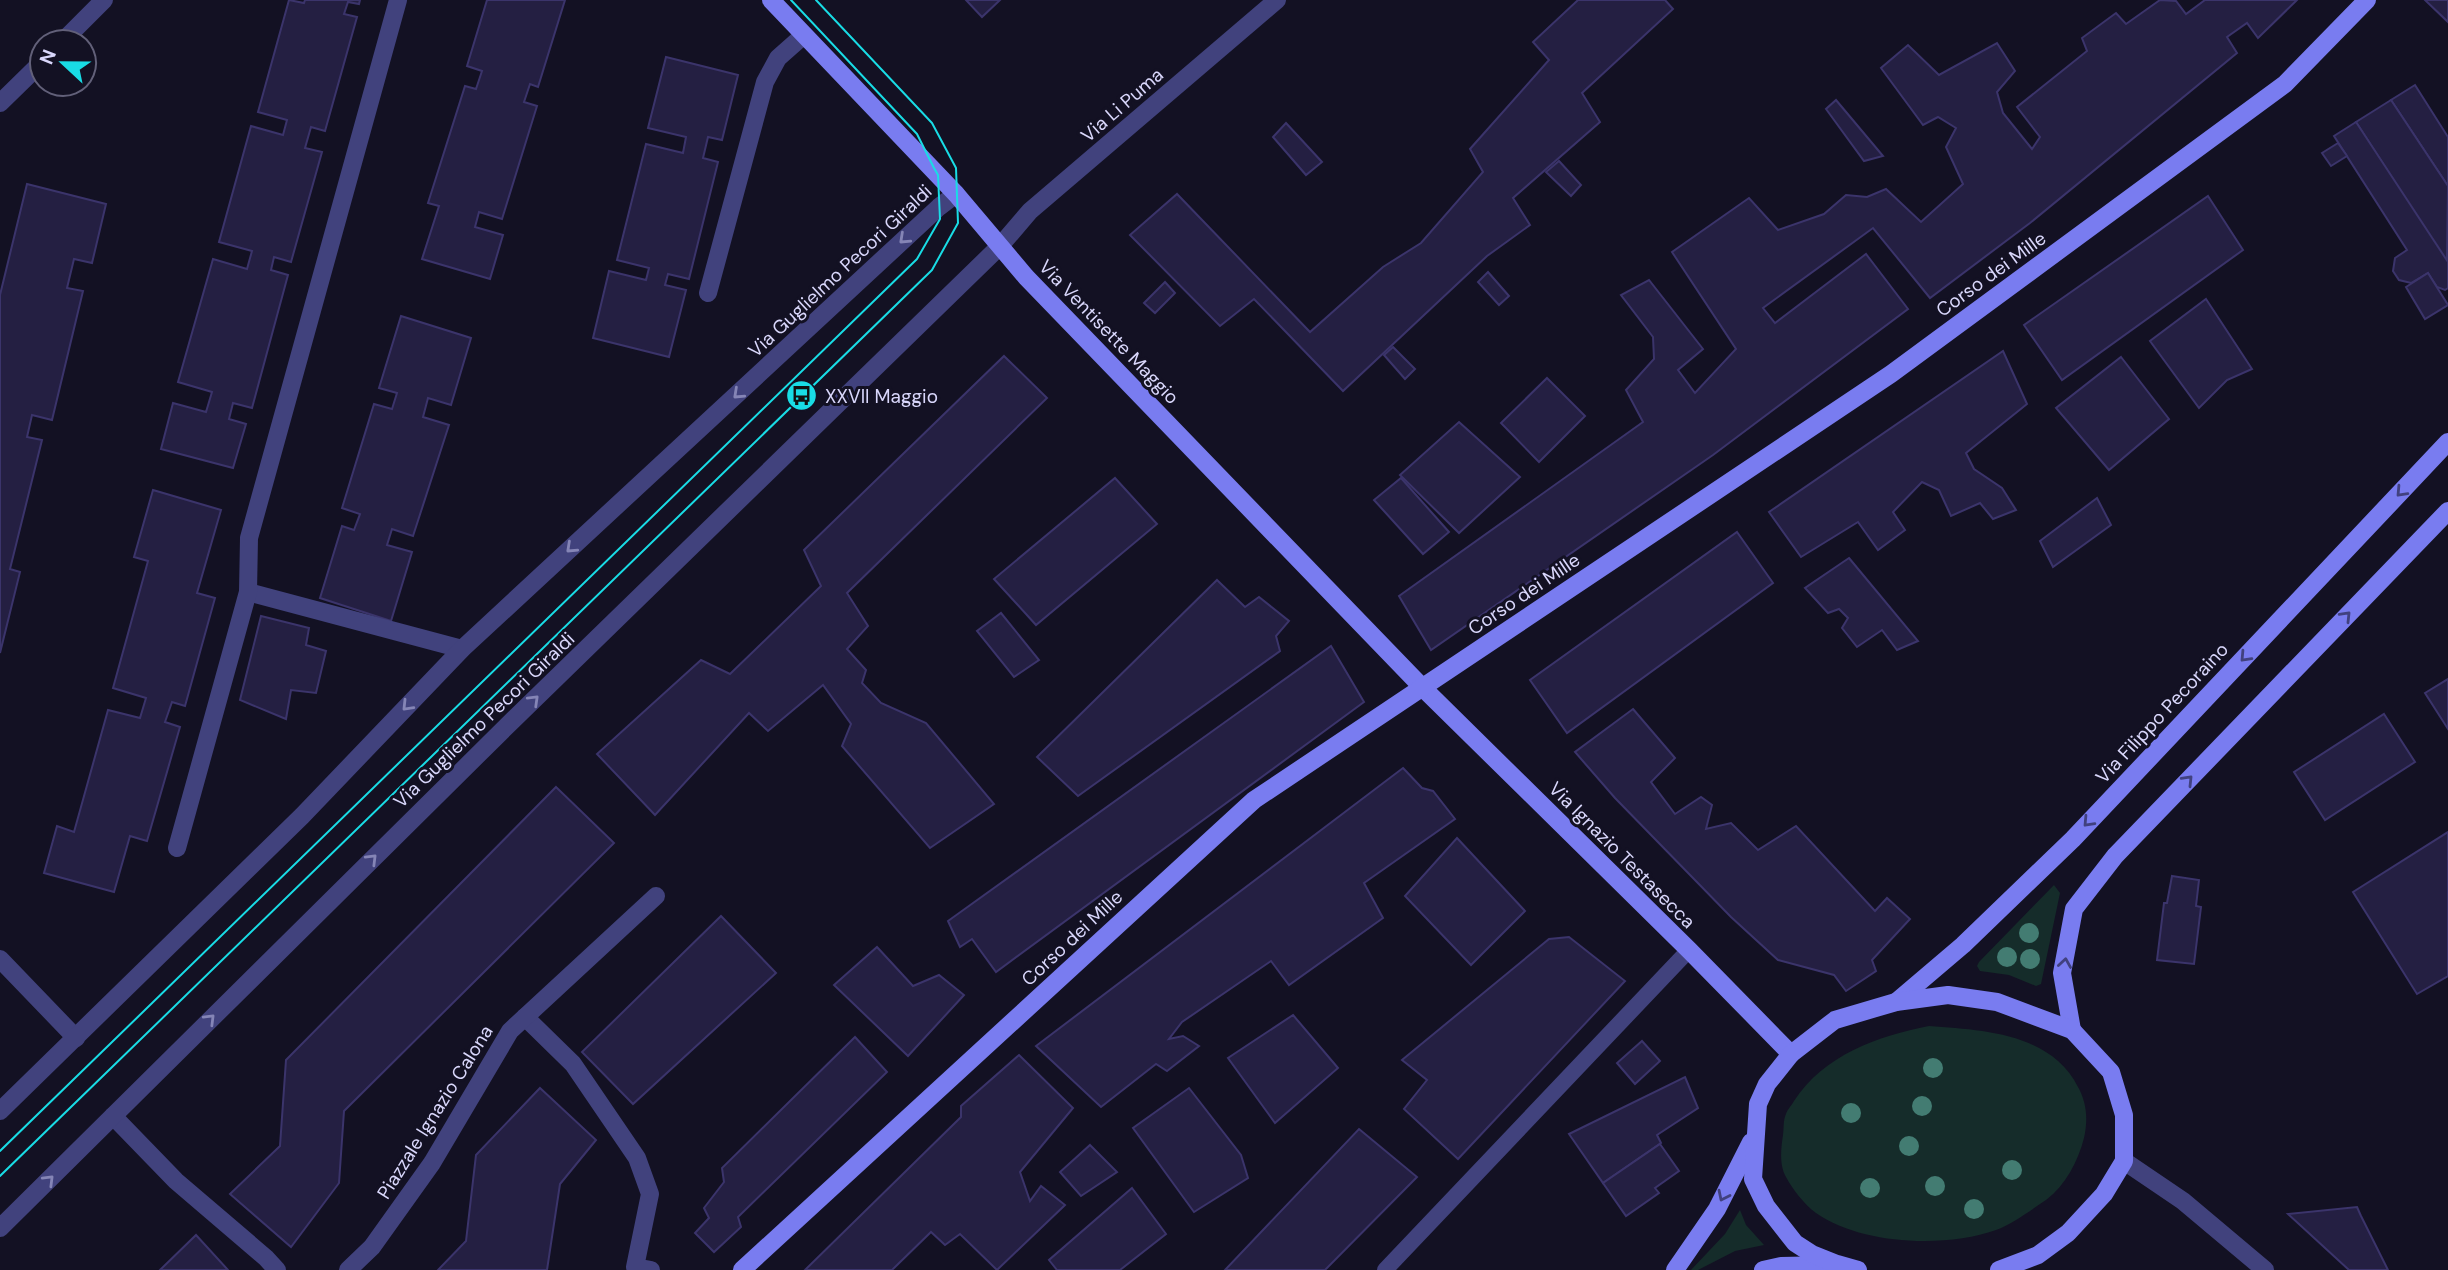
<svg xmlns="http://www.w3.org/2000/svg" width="2448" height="1270" font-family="'DM Sans',sans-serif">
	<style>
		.green { fill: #152c2a }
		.building { fill: #241f42; stroke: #3b346b; stroke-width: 2 }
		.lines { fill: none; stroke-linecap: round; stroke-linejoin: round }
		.lane { stroke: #41427d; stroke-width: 16 }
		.street { stroke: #41427d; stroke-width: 18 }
		.secondary { stroke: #797cf0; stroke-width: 18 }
		.tram { stroke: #19dce5; stroke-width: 2 }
		.tree { fill: #437c72 }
		.oneway { stroke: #8585b6 }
		.oneway2 { stroke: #41417f }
		.labels { text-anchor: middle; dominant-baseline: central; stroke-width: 6; stroke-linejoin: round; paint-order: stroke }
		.street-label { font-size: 19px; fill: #d9d7fb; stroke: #131123 }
		.poi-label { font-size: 19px; fill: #d9d7fb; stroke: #131123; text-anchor: start }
	</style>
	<rect width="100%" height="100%" fill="#131123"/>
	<!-- green -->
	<g class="green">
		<path d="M2054 885 2060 893 2041 984 2036 986 2009 975 1980 971 1977 966 1979 962Z"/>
		<path d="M1929 1026C1983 1030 2051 1033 2078 1087 2087 1103 2088 1120 2084 1138 2078 1161 2066 1185 2046 1200 2031 1210 2012 1224 1996 1230 1945 1248 1862 1245 1816 1213 1804 1204 1793 1190 1786 1177 1779 1165 1781 1148 1783 1135 1784 1129 1783 1120 1786 1114 1787 1110 1792 1105 1794 1101 1824 1055 1878 1036 1929 1026Z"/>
		<path d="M1740 1210 1746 1225 1764 1245 1735 1251 1698 1270H1691L1725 1234Z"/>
	</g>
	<!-- building -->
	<g class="building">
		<path d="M289 0 304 3 305 0H360L359 4 348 2 344 14 357 17 325 131 311 127 305 148 322 152 291 262 274 257 271 270 288 275 252 408 233 403 229 419 246 424 233 468 161 449 173 403 206 412 212 392 178 382 213 259 247 269 252 251 219 242 251 126 283 135 287 120 258 112Z"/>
		<path d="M487 0H565L538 87 530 84 524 102 537 106 502 219 479 212 475 227 503 235 490 279 422 259 439 206 428 203 465 86 476 89 482 71 467 66Z"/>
		<path d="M966 0H1000L982 17Z"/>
		<path d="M1578 0H1665L1673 9 1582 93 1600 122 1513 198 1530 225 1487 256 1343 391 1254 299 1220 326 1130 235 1177 194 1310 332 1383 267 1421 243 1483 172 1470 149 1549 60 1533 42Z"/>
		<path d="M2160 0 2176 1 2186 14 2205 0H2297L2258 38 2247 23 2227 37 2237 53 2030 223 1930 298 1873 228 1763 308 1775 323 1866 254 1908 309 1713 455 1431 650 1399 596 1643 422 1626 390 1654 359 1653 337 1621 295 1649 280 1703 349 1678 370 1695 393 1736 349 1672 252 1749 198 1778 230 1824 214 1846 195 1867 197 1886 189 1921 222 1963 184 1946 147 1956 128 1938 117 1923 125 1881 68 1908 45 1939 75 1997 43 2015 71 1997 92 2003 113 2032 149 2040 137 2017 107 2087 51 2082 38 2116 13 2126 24Z"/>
		<path d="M2425 0H2448V22Z"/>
		<path d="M666 57 738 75 722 140 708 137 703 158 718 162 689 279 668 274 665 285 686 290 669 357 593 338 609 271 646 280 649 268 617 260 646 144 683 153 686 137 648 128Z"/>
		<path d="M2415 85 2448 137V186L2391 100Z"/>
		<path d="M1836 100 1883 156 1864 161 1826 109Z"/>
		<path d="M2391 100 2448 186 2447 263 2356 122Z"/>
		<path d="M2356 122 2448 262V288L2445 290 2437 287 2428 273 2411 283 2399 280 2393 271 2395 258 2407 250 2334 136Z"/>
		<path d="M1286 123 1322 162 1306 175 1273 137Z"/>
		<path d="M2338 143 2347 156 2331 166 2322 153Z"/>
		<path d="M1559 161 1581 185 1571 196 1546 172Z"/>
		<path d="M27 184 106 204 92 263 74 259 67 288 83 291 52 420 32 415 27 437 42 440 10 569 20 572 0 653V295Z"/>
		<path d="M2208 196 2243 250 2062 380 2024 325Z"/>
		<path d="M1488 272 1509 296 1499 305 1478 282Z"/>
		<path d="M2428 273 2448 305 2425 319 2406 287Z"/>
		<path d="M1165 282 1175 293 1155 313 1144 303Z"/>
		<path d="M2206 299 2252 369 2227 380 2199 408 2150 341Z"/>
		<path d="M401 316 471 338 451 405 428 398 423 417 449 425 413 536 392 529 387 545 412 552 391 621 320 598 342 526 354 530 360 514 342 508 374 404 392 409 397 393 379 388Z"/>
		<path d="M1393 347 1415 369 1405 379 1384 355Z"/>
		<path d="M2003 351 2027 404 1966 453 1974 469 2002 488 2016 510 1993 519 1980 503 1951 516 1939 490 1922 482 1893 512 1905 530 1878 550 1858 522 1801 557 1769 512Z"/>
		<path d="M1004 356 1047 398 847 593 868 626 847 649 866 670 862 683 881 703 926 723 994 804 930 848 842 746 851 724 823 685 768 731 749 713 655 815 597 754 701 660 730 674 821 586 804 550Z"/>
		<path d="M2121 357 2169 419 2109 470 2056 408Z"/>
		<path d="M1547 378 1585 416 1539 462 1501 423Z"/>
		<path d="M1459 422 1520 477 1459 533 1400 475Z"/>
		<path d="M1115 478 1157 524 1036 625 994 579Z"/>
		<path d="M1401 478 1449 532 1423 554 1374 500Z"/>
		<path d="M153 490 221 510 197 593 215 598 185 706 172 702 165 722 180 727 147 841 130 836 114 892 44 873 57 826 74 832 108 710 140 718 146 698 113 688 148 561 134 557Z"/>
		<path d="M2097 498 2111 525 2053 567 2040 541Z"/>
		<path d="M1737 532 1773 583 1567 733 1530 680Z"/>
		<path d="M1849 558 1918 641 1897 650 1882 630 1857 647 1842 628 1848 618 1839 609 1828 613 1805 588Z"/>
		<path d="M1217 580 1245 607 1259 597 1289 621 1276 636 1280 651 1078 796 1037 757Z"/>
		<path d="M1001 613 1039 660 1014 677 977 631Z"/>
		<path d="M261 616 309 628 306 645 326 651 316 693 291 690 286 719 240 700Z"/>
		<path d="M1331 646 1364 702 996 972 972 939 960 947 948 921Z"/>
		<path d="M2448 679V729L2425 693Z"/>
		<path d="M1633 709 1675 758 1651 782 1675 814 1701 797 1712 805 1706 829 1731 823 1758 850 1796 826 1875 911 1887 898 1910 919 1872 960 1876 971 1846 991 1834 975 1778 960 1731 917 1615 798 1575 752Z"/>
		<path d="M2384 714 2415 762 2325 820 2294 772Z"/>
		<path d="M1403 768 1422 788 1433 791 1455 819 1364 883 1383 918 1289 985 1271 961 1182 1022 1169 1039 1183 1036 1199 1046 1167 1071 1156 1064 1101 1107 1036 1046Z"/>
		<path d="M556 787 614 843 344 1111 339 1183 291 1247 230 1194 280 1146 286 1060Z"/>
		<path d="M2448 832V976L2417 994 2353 892Z"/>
		<path d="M1457 838 1525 911 1471 965 1405 896Z"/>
		<path d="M2172 876 2199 880 2196 906 2201 907 2194 964 2157 960 2164 903H2167Z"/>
		<path d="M721 916 776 973 633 1104 582 1052Z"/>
		<path d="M1569 937 1625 981 1458 1159 1404 1109 1427 1080 1402 1060 1549 939Z"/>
		<path d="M877 947 913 986 939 975 964 995 908 1056 834 985Z"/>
		<path d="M1293 1015 1338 1068 1275 1123 1228 1058Z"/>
		<path d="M855 1037 887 1072 738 1217 741 1227 714 1252 695 1233 709 1218 704 1208 724 1182 722 1168Z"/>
		<path d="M1642 1041 1660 1061 1635 1084 1617 1063Z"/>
		<path d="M1019 1055 1073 1108 1020 1172 1030 1201 1041 1186 1065 1205 997 1270 960 1234 945 1245 931 1232 892 1270H805L961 1117V1106Z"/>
		<path d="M1685 1077 1698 1108 1657 1135 1661 1143 1603 1183 1569 1134Z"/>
		<path d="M540 1088 596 1140 560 1184 547 1270H438L466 1241 476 1155Z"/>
		<path d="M1189 1088 1241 1155 1248 1178 1194 1212 1133 1128Z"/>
		<path d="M1359 1129 1417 1177 1325 1270H1225Z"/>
		<path d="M1660 1144 1679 1171 1655 1188 1659 1193 1626 1216 1603 1183Z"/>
		<path d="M1090 1145 1117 1172 1081 1196 1060 1172Z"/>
		<path d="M1132 1188 1166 1234 1120 1270H1057L1049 1260Z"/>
		<path d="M2357 1207 2361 1216 2388 1270H2349L2288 1214Z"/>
		<path d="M196 1235 228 1270H160Z"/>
	</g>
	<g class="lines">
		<!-- lane -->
		<path class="lane" d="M1385 1270 1689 950"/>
		<!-- street -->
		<g class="street">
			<path d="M62 42 104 0"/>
			<path d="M0 103 42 62"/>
			<path d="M708 293 765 82 778 58 804 35"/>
			<path d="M248 592 462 649"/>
			<path d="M177 848 248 592 249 538 398 0"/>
			<path d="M0 959 76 1038"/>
			<path d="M525 1017 573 1064 637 1158 650 1194 635 1267 651 1270"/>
			<path d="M0 1111 302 816 462 649 939 207 956 194"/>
			<path d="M113 1116 176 1181 266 1258 277 1270"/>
			<path d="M2124 1161 2183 1201 2265 1270"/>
			<path d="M0 1228 513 720 1000 246 1030 211 1277 0"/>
			<path d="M348 1270 372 1247 432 1163 510 1031 656 896"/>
		</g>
		<!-- secondary -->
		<g class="secondary">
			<path d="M771 0 956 194 1026 277 1422 687 1689 950 1791 1054"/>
			<path d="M1896 1002 1963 945 2073 839 2448 442"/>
			<path d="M2072 1030 2062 973 2074 909 2115 856 2448 511"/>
			<path d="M742 1270 1254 800 1891 374 2285 84 2367 0"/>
			<path d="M1675 1270 1717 1209 1751 1142"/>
			<path d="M1763 1270 1781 1266 1829 1265"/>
			<path d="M1858 1270 1837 1264 1812 1254 1795 1243 1766 1206 1753 1179 1758 1104 1767 1084 1791 1054 1835 1020 1896 1002 1948 995 1997 1002 2072 1030 2111 1072 2124 1115V1161L2104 1194 2068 1233 2038 1255 1999 1270"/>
		</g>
		<!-- tram -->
		<g class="tram">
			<path d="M0 1151 917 259 940 219 938 175 934 168 917 134 791 0"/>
			<path d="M0 1176 932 270 958 223 956 168 932 123 816 0"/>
		</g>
	</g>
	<!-- trees -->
	<g class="tree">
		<circle cx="2029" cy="933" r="10"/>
		<circle cx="2007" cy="957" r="10"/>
		<circle cx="2030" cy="959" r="10"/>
		<circle cx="1933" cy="1068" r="10"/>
		<circle cx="1922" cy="1106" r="10"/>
		<circle cx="1851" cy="1113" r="10"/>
		<circle cx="1909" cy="1146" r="10"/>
		<circle cx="2012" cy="1170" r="10"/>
		<circle cx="1935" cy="1186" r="10"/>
		<circle cx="1870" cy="1188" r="10"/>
		<circle cx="1974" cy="1209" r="10"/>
	</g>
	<!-- one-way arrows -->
	<defs><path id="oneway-chevron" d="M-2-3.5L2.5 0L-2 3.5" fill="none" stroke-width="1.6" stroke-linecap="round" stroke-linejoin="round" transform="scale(1.75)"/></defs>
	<g class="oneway">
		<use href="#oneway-chevron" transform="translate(904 239) rotate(137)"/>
		<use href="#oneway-chevron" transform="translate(738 394) rotate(137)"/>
		<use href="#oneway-chevron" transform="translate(571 548) rotate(137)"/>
		<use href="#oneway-chevron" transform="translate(534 700) rotate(-44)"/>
		<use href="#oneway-chevron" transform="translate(407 706) rotate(134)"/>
		<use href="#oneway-chevron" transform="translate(372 859) rotate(-45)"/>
		<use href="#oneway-chevron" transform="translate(210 1019) rotate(-45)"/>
		<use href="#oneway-chevron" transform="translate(49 1180) rotate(-45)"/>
	</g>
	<g class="oneway2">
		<use href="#oneway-chevron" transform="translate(2401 492) rotate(133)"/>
		<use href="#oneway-chevron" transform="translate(2346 616) rotate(-46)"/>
		<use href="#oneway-chevron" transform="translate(2245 657) rotate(133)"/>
		<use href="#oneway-chevron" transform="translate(2188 780) rotate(-46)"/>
		<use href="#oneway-chevron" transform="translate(2088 822) rotate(133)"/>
		<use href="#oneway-chevron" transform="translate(2065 963) rotate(-81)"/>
		<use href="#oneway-chevron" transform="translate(1723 1196) rotate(116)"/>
	</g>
	<!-- icons -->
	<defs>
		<symbol id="bus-disc" viewBox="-11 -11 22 22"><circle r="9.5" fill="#19dce5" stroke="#131123"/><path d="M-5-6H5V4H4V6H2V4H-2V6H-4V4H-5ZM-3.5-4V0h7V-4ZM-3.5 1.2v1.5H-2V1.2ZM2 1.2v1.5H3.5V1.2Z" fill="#111"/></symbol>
	</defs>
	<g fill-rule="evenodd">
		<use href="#bus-disc" x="784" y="378" width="35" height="35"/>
	</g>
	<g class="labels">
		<!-- street labels -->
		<g class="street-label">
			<text transform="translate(1122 105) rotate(-41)">Via Li Puma</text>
			<text transform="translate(840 271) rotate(-43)">Via Guglielmo Pecori Giraldi</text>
			<text transform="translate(1991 274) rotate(-36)">Corso dei Mille</text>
			<text transform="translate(1109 332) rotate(46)">Via Ventisette Maggio</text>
			<text transform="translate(1524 594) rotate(-34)">Corso dei Mille</text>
			<text transform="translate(2162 713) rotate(-47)">Via Filippo Pecoraino</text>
			<text transform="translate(484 720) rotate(-44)">Via Guglielmo Pecori Giraldi</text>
			<text transform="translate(1622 855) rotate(45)">Via Ignazio Testasecca</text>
			<text transform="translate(1072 938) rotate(-43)">Corso dei Mille</text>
			<text transform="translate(435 1112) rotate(-58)">Piazzale Ignazio Calona</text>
		</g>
		<!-- poi labels -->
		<g class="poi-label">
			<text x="825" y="396">XXVII Maggio</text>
		</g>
	</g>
	<!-- north arrow -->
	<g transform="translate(63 63) rotate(292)"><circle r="33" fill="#131123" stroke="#626079" stroke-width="2"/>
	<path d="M0-5L12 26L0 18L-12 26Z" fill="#19dce5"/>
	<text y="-10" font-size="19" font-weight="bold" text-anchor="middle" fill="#d9d7fb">N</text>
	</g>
</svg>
